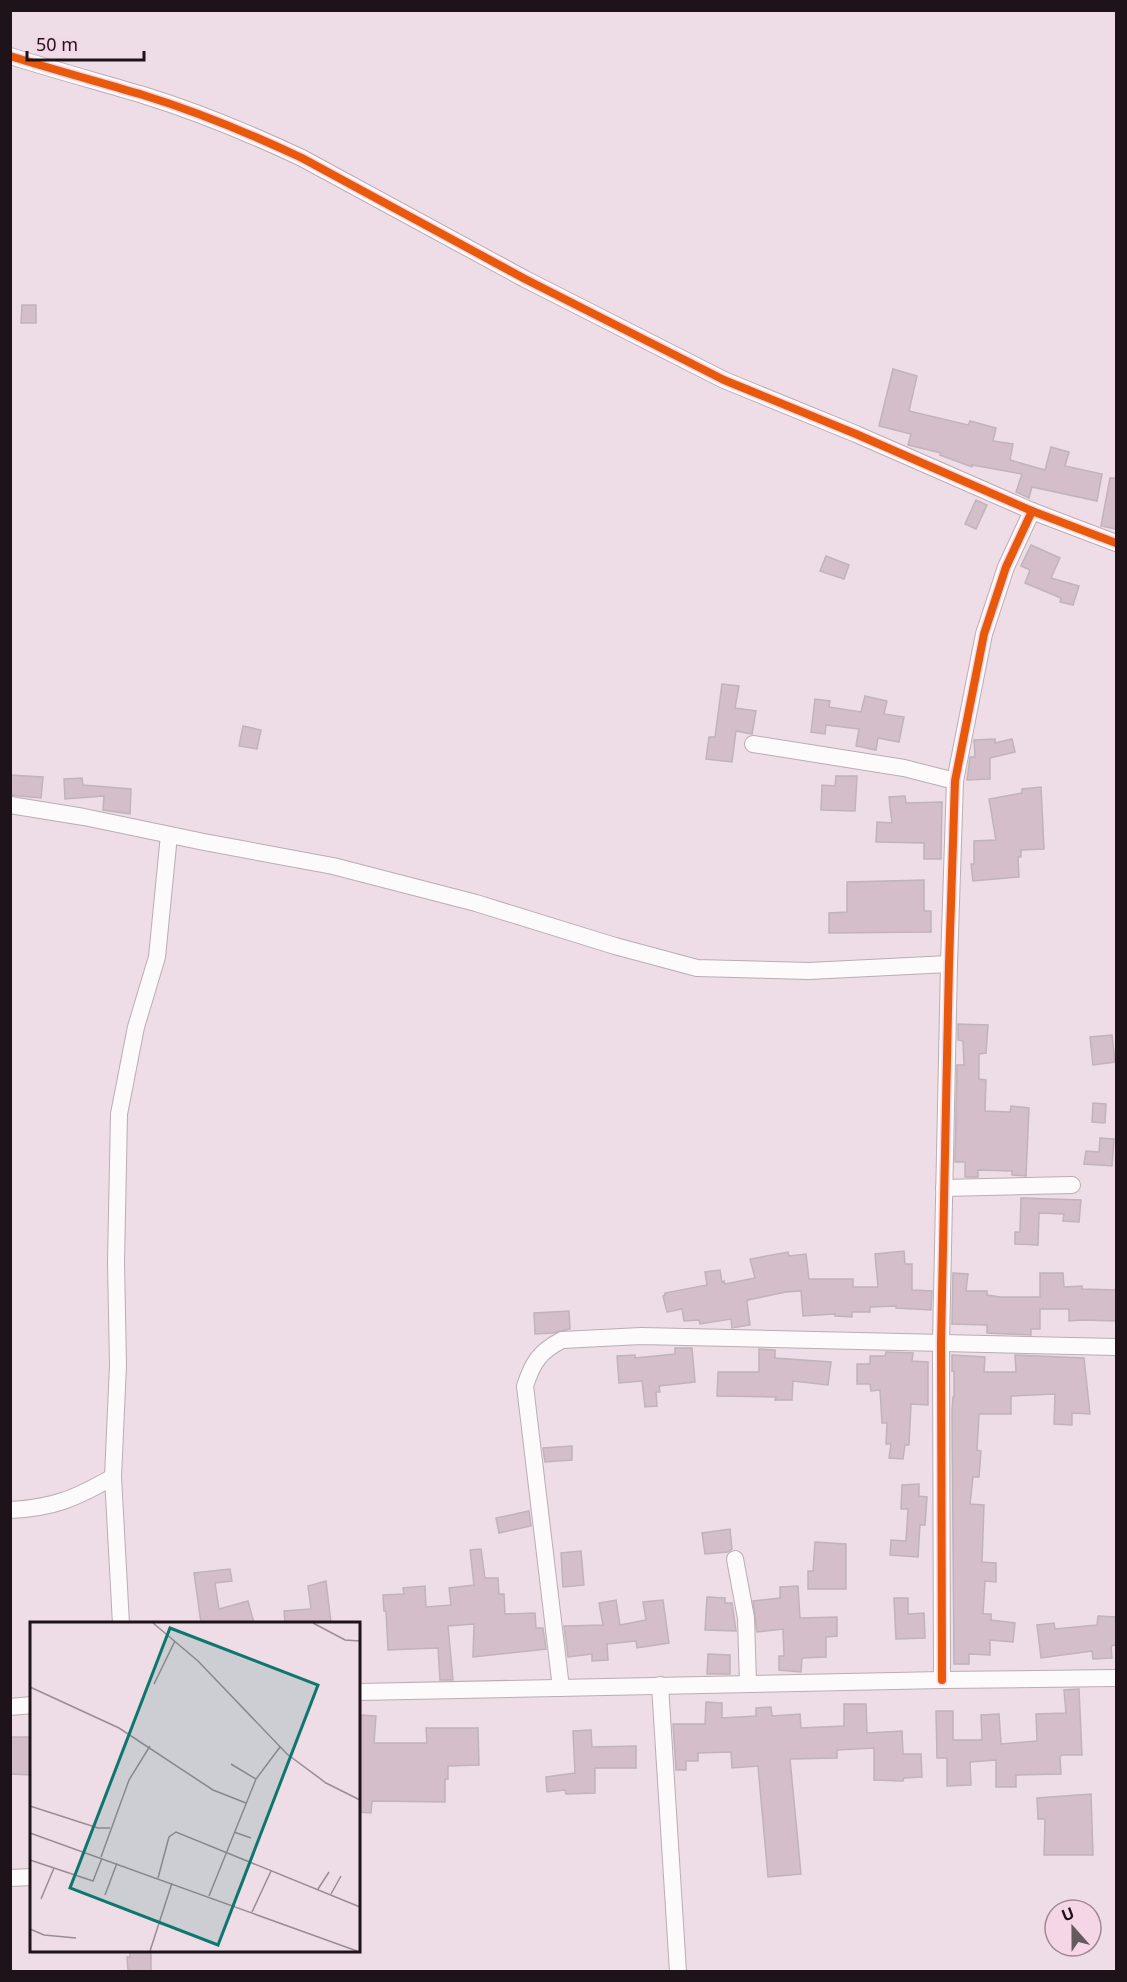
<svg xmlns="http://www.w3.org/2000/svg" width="1127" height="1982" font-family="'Noto Sans',sans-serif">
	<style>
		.building { fill: #d3bec9; stroke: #c0b3b9; stroke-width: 1.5 }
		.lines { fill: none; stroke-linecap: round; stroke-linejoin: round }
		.minor-casing { stroke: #baadb4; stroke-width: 18 }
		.minor { stroke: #fcfafb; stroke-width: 16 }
		.cycleway-casing { stroke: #f5d6e7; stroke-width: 11 }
		.cycleway { stroke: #e8590c; stroke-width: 8 }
		.inset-road { fill: none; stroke: #9a8c94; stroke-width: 1.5 }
		.view { fill: #0f766e; fill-opacity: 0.15; stroke: #0f766e; stroke-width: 3 }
		.inset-edge { fill: none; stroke: #1d1319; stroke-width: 3 }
	</style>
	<rect width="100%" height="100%" fill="#eedde6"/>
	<!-- building -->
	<g class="building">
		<path d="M22 305H36V323H21Z"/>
		<path d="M893 369 917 376 909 411 968 425 970 421 996 428 993 441 1013 444 1010 460 1045 470 1051 447 1069 452 1065 466 1102 474 1097 501 1032 487 1029 498 1016 492 1022 474 972 465V467L940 455 941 453 908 445 911 434 879 426Z"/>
		<path d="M1110 478H1116V529L1101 526Z"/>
		<path d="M976 500 987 505 976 529 965 524Z"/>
		<path d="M1031 545 1060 558 1051 578 1079 586 1073 605 1060 602 1061 598 1025 583 1030 570 1021 566Z"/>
		<path d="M826 556 849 565 844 579 820 571Z"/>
		<path d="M722 684 739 686 735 708 756 711 752 734 736 731 732 762 706 759 709 737H715Z"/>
		<path d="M865 696 887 701 884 714 904 717 899 742 878 738 876 750 856 746 859 729 826 725 825 734 811 732 815 699 830 701 829 707 861 712Z"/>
		<path d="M243 726 261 730 257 749 239 746Z"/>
		<path d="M995 739V743L1012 739 1015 752 990 758V779L967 780 970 757H975L974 740Z"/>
		<path d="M10 775 43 777 41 798 10 795Z"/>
		<path d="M836 776H857L855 811 821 810 822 785 835 786Z"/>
		<path d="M82 778 83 785 131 789 130 814 103 810 104 796 65 799 64 779Z"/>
		<path d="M1041 787 1044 849 1021 850V857H1018L1019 877 973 881 971 864H974V841L996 840 989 799 1022 793V789Z"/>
		<path d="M905 796 906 803 942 802 941 859H924V843L876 842 877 822 892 823 889 797Z"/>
		<path d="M924 880V911H931V932L829 933V913L847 912V882Z"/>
		<path d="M958 1024 988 1025 986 1053 979 1054V1079L986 1080 985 1111 1010 1112 1011 1106 1029 1108 1026 1176 1012 1175V1171L978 1170V1177H965V1162H955L957 1065H964L963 1041 958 1040Z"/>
		<path d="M1112 1035 1115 1062 1093 1065 1090 1037Z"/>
		<path d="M1093 1103 1106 1104 1105 1123 1092 1122Z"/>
		<path d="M1100 1138 1114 1139 1112 1166 1084 1164 1086 1151 1099 1152Z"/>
		<path d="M1021 1198 1081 1200 1079 1222 1063 1221 1064 1214 1039 1213 1038 1245 1015 1244V1232H1020Z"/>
		<path d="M904 1251 905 1264H912V1290L932 1291 931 1310 896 1308V1306L870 1307V1312H852V1317L835 1316V1314L803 1316 801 1291 786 1292 748 1300 747 1302 750 1325 732 1328 731 1319 700 1324 699 1320 684 1321 682 1309 667 1312 663 1296 665 1295V1293L707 1285 705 1272 720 1270 722 1282 724 1281 725 1284 755 1278 750 1259 788 1252 789 1256 806 1254 809 1279H853V1287H878L875 1254Z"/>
		<path d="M953 1273 968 1274 966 1291H987V1295L1000 1297H1040V1273H1063L1064 1287 1082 1286V1289L1116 1290V1321L1083 1320 1069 1321V1309H1040V1329H1031V1335L987 1333V1325L952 1324Z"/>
		<path d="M569 1311 570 1329 553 1333 535 1334 534 1313Z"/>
		<path d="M675 1348H692L695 1382 659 1386 660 1392H656L657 1406 645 1407 642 1381 619 1383 617 1356 635 1355V1358L675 1354Z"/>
		<path d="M759 1349 775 1350V1358L831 1362 828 1385 793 1381 792 1400H775L776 1397 717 1396 718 1372H759Z"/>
		<path d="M886 1352 913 1353 912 1361 928 1362V1405L911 1404 909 1445H905L903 1459 889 1458 891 1444H886L887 1423H882L880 1390 871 1391 870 1384H857V1364H870V1356H885Z"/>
		<path d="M952 1355 985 1357 984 1372H1016L1015 1355 1084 1358 1090 1414 1072 1413V1425L1054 1424 1055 1394 1011 1396V1414H979L977 1450 981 1451 979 1477H973L970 1504 984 1505 982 1562 996 1563V1582L985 1581 983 1614H991V1620L1015 1623 1013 1642 990 1640V1655L969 1654V1664H954L952 1410 953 1397H954V1371H952Z"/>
		<path d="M572 1446V1460L545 1462 543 1448Z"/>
		<path d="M919 1484V1496L927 1497 925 1525H920L918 1557 890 1555 891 1540 906 1541 908 1509H901L902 1485Z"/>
		<path d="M529 1511 531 1526 499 1533 496 1518Z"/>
		<path d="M730 1529 732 1549 728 1552 705 1554 702 1533Z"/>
		<path d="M815 1542 846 1544V1589H808V1571H813Z"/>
		<path d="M481 1549 485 1578H498L499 1594H504L505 1614 535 1613 536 1628H543L546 1649 473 1657 474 1624 448 1626 453 1680H440L438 1648 388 1650 386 1611H384L383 1595 404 1594 403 1588 425 1586 426 1607 451 1605 449 1588 474 1585 470 1550Z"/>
		<path d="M581 1551 584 1585 563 1587 561 1553Z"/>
		<path d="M230 1569 232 1581 215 1583 219 1609 248 1601 254 1623H201L194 1573Z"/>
		<path d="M326 1581 331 1623H285L284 1611 311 1609 308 1586Z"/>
		<path d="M798 1586 800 1618 837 1617V1636L826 1637V1657L802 1658 801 1672 779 1670V1656H784L783 1629 757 1632 753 1601 780 1598V1587Z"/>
		<path d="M707 1597 725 1598V1603H732L736 1631 705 1630Z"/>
		<path d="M894 1598H908V1614L924 1613 925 1638 896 1639Z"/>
		<path d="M616 1600 620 1625 646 1620 643 1602 663 1600 669 1643 637 1648 636 1641 607 1644 608 1660 592 1661V1654L568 1657 564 1626 603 1625 599 1603Z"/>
		<path d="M1098 1616 1116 1617V1645L1111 1646 1112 1658 1093 1659 1092 1651 1041 1658 1037 1625 1054 1623 1055 1629 1097 1625Z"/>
		<path d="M708 1654 730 1655V1674H707Z"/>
		<path d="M1079 1689 1082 1755H1062L1060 1757 1061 1774 1016 1775V1787H996V1760L970 1762 971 1785 947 1786V1758H937L936 1711H953V1740H982L981 1715 999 1714 1001 1744 1037 1741 1036 1714 1066 1713 1064 1690Z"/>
		<path d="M706 1702 722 1703V1718L756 1716V1708L771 1707 772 1716 800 1714 801 1728 844 1726V1704H866L867 1733 902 1731 903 1754H921L922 1777 904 1778 903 1781 874 1780V1748L837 1750V1758L790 1759 801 1874 768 1877 758 1766 732 1768 731 1752 698 1753V1761H686V1770H676L673 1724H705Z"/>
		<path d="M360 1715 376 1716 374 1743H427L426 1728H478L479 1765 448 1766V1779H445V1802L372 1801 371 1813 358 1812Z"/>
		<path d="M591 1730 592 1747 636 1746V1768H595V1793L566 1794 565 1790 547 1792 546 1777 575 1773 573 1731Z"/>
		<path d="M10 1737H32V1775L10 1774Z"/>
		<path d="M1091 1794 1093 1855H1044L1045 1819H1038L1037 1798Z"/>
		<path d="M130 1950H151V1971H128L127 1957H130Z"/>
	</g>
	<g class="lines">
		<defs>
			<g id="minor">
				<path d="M10 56C55 70 99 82 143 95 198 112 251 134 302 158L525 279 724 380 856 434 1032 511 1116 543"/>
				<path d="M753 744 904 768 955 781"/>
				<path d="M10 805 84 817 204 842 333 866 476 903 615 946 697 968 809 971 949 964"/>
				<path d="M944 1188 1072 1185"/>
				<path d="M10 1510C54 1508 76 1498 113 1477"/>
				<path d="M735 1559 746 1618 748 1684"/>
				<path d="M121 1624 113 1477 118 1365 116 1262 119 1114 136 1027 157 957 169 835"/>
				<path d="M942 1680 941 1343 949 964 955 781 984 634 1006 567 1032 511"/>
				<path d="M660 1685 678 1972"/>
				<path d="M561 1688 525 1386C533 1362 539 1352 562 1340L641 1336 1116 1347"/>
				<path d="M358 1692 942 1680 1116 1678"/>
				<path d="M10 1707 32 1705"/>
				<path d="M10 1878 32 1877"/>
			</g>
		</defs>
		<!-- minor casing -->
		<use href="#minor" class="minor-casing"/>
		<!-- minor -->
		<use href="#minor" class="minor"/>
		<defs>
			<g id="cycleway">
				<path d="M10 56C55 70 99 82 143 95 198 112 251 134 302 158L525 279 724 380 856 434 1032 511 1116 543"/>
				<path d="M942 1680 941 1343 949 964 955 781 984 634 1006 567 1032 511"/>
			</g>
		</defs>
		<!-- cycleway casing -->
		<use href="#cycleway" class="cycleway-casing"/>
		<!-- cycleway -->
		<use href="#cycleway" class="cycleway"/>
	</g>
	<!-- overview -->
	<g transform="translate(30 1622)">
		<rect width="330" height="330" fill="#eedde6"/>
		<path class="inset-road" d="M123 1 168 39 257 132 296 161 330 178M283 1 315 18 330 19M124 62 145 19M0 65 89 106 183 168 216 181M201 142 226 157M0 184 68 206H80M204 210 221 216M0 211 327 329M71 235 99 158 120 124M0 238 63 259 72 236M128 256 139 215 146 210 330 285M288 267 299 250M301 272 311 254M75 273 87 241M179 274 226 157 250 125M11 277 24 246M222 290 241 249M0 307 14 313 46 316M120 329 142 261"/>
		<path class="view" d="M140 6 288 63 188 323 40 266Z"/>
		<rect width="330" height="330" class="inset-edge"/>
	</g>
	<!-- border -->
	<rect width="1127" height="1982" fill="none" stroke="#1d1319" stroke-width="24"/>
	<!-- north arrow -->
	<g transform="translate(1073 1928) rotate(339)"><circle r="28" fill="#f5d6e7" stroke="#9f8895" stroke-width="1.5"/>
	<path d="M0-4.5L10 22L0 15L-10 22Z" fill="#665a61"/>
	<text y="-9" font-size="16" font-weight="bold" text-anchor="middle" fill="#1d1319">U</text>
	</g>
	<!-- scale -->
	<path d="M27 51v9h117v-9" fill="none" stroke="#1d1319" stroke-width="3"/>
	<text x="36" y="51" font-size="18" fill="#1d1319" stroke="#f5d6e7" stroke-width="4.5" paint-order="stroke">50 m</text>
</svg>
